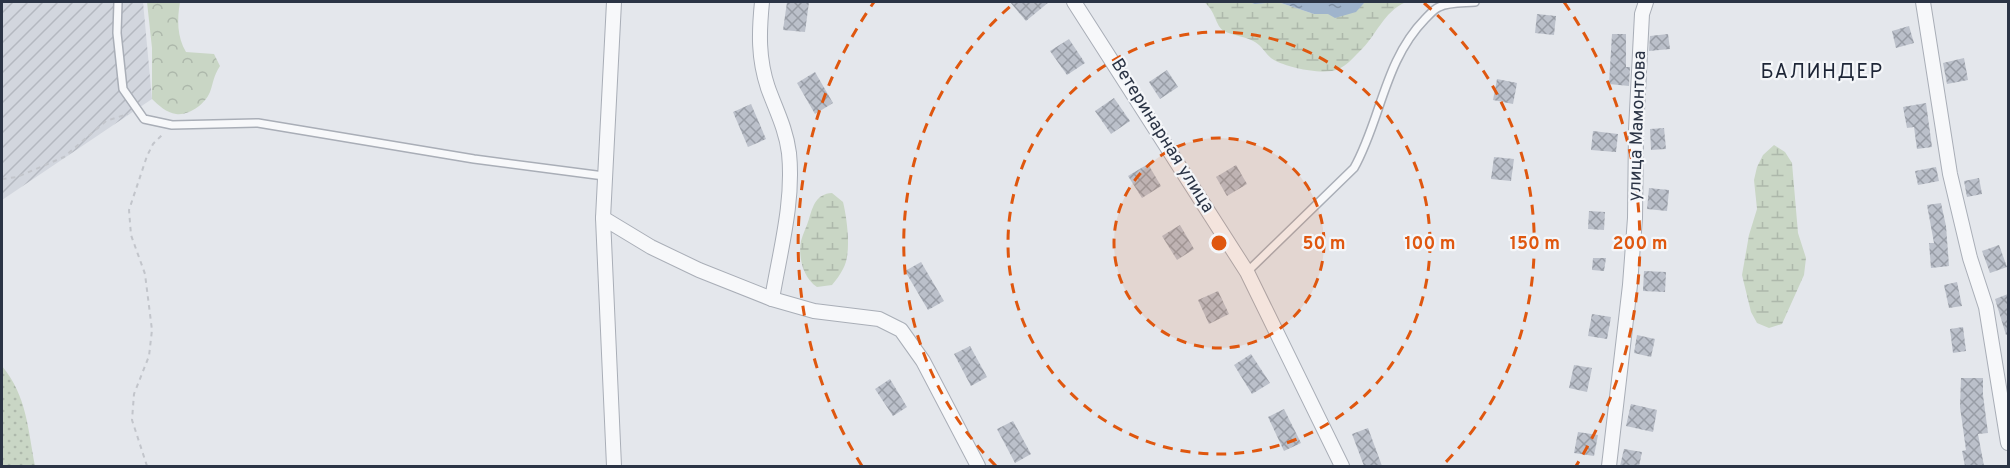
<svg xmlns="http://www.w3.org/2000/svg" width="2010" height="468" font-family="Overpass,sans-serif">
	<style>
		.industrial { fill: url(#industrial-furrows) }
		.grass { fill: url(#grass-dots) }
		.forest { fill: url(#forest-crowns) }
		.wetland { fill: url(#wetland-marsh) }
		.water { fill: url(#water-ripples) }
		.building { fill: url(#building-cross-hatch) }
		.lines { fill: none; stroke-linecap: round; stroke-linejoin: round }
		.lane-casing { stroke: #a9aeb7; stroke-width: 10 }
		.street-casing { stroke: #a9aeb7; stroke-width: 16 }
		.path { stroke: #c2c5cb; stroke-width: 2; stroke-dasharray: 4.5 4.5; stroke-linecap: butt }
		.lane { stroke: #f7f8fa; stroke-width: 7 }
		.street { stroke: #f7f8fa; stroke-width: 14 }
		.ring { fill: none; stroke: #df570f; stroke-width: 3; stroke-dasharray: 10 8 }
		.labels { text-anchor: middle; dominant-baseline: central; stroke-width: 4.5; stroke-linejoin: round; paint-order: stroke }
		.street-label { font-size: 18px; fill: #2b3445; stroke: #f4f6f9 }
		.neighbourhood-label { font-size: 20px; letter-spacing: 1.5px; fill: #1d2536; stroke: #f4f6f9 }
		.centre { fill: #df570f; stroke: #f4f6f9; stroke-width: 3 }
		.ring-label { font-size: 18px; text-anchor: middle; font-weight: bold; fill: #df570f; stroke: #f4f6f9; stroke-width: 4.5; stroke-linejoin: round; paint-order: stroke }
	</style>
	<defs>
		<pattern id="industrial-furrows" width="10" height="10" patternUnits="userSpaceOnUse" patternTransform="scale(1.5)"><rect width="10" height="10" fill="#d2d6de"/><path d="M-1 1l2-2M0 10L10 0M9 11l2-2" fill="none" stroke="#b4b8c0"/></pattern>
		<pattern id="grass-dots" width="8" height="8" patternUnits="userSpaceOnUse" patternTransform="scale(1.5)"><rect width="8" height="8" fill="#c9d6c5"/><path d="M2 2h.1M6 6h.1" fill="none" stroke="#adb8ab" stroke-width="1.8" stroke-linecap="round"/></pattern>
		<pattern id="forest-crowns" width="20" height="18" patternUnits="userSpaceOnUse" patternTransform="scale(1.5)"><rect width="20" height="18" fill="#c9d6c5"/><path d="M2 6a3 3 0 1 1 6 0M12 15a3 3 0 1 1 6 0" fill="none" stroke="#adb8ab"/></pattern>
		<pattern id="wetland-marsh" width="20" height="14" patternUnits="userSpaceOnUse" patternTransform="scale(1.5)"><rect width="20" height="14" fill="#c9d6c5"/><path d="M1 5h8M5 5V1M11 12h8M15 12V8" fill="none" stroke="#adb8ab"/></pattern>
		<pattern id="water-ripples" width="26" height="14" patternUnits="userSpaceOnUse" patternTransform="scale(1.5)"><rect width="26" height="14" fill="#9fb4cc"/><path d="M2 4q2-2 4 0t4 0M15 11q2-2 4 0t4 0" fill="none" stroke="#8293a7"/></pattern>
		<pattern id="building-cross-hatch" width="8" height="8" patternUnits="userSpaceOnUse" patternTransform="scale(1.5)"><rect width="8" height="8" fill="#bbc0ca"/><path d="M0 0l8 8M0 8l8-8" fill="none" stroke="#989da6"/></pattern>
	</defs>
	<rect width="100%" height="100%" fill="#e4e7ec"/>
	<!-- industrial -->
	<path class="industrial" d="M2 2H143L152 99 2 200Z"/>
	<!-- grass -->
	<path class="grass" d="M2 366C27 396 28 430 35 466H2Z"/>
	<!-- forest -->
	<path class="forest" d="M147 2H180C177 19 177 37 186 52L214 54 220 66C213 77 214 81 210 92 205 104 189 116 176 114 167 113 158 105 152 99V48Z"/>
	<!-- wetland -->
	<g class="wetland">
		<path d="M1204 2H1248L1255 4 1278 2 1314 14 1355 12 1365 2H1406C1383 12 1377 35 1359 52 1353 58 1346 66 1338 69 1325 76 1282 67 1271 58 1265 53 1262 46 1255 42 1245 36 1234 36 1224 31 1215 26 1216 11 1204 2Z"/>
		<path d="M1774 145 1785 152 1792 163 1798 233 1806 258 1804 275 1782 324 1769 328 1757 323 1751 312 1742 275 1749 235 1757 209 1754 180 1757 167 1763 155Z"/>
		<path d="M832 193 843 202C847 218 852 254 843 269 840 275 836 280 832 285L817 287C803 278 798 257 801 241 803 233 807 226 809 219 813 206 816 194 832 193Z"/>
	</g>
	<!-- water -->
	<path class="water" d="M1248 2H1365L1356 12 1335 18 1328 14H1314L1278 2 1255 4Z"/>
	<!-- building -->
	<g class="building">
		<path d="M787 2H809L805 32 783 30Z"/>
		<path d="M1010 2H1049L1026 21Z"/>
		<path d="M1537 14 1556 16 1554 35 1535 33Z"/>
		<path d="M1909 26 1914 43 1896 48 1892 31Z"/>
		<path d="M1612 34H1626V67H1630L1629 86 1609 84Z"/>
		<path d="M1668 34 1670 49 1649 51 1650 36Z"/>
		<path d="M1069 39 1085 63 1067 75 1050 51Z"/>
		<path d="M1964 58 1968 80 1947 84 1943 63Z"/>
		<path d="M1167 70 1178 87 1160 99 1149 82Z"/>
		<path d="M815 72 833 103 815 114 797 83Z"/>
		<path d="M1497 79 1517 83 1513 104 1493 100Z"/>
		<path d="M1114 98 1130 121 1111 134 1095 111Z"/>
		<path d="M1926 103 1932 147 1917 149 1914 127 1907 128 1903 107Z"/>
		<path d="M751 104 766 139 748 147 733 112Z"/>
		<path d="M1664 128 1666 149 1651 150 1650 129Z"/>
		<path d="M1593 131 1618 134 1616 152 1591 150Z"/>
		<path d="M1494 157 1514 159 1511 181 1491 179Z"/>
		<path d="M1148 164 1161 186 1142 198 1128 176Z"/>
		<path d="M1236 165 1247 184 1227 196 1216 177Z"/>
		<path d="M1936 167 1939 181 1918 185 1915 171Z"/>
		<path d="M1979 178 1982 194 1967 197 1964 181Z"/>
		<path d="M1649 188 1669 190 1667 211 1647 209Z"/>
		<path d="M1941 203 1946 226 1949 266 1931 268 1929 243H1934L1927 205Z"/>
		<path d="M1589 211 1605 212 1604 230 1588 229Z"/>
		<path d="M1180 225 1194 249 1177 260 1162 236Z"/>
		<path d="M1999 245 2007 267 1990 273 1982 251Z"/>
		<path d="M1593 258H1606L1604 271 1592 270Z"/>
		<path d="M921 262 944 301 928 310 905 271Z"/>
		<path d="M1644 271 1666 272 1665 292 1643 291Z"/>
		<path d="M1957 282 1962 306 1949 308 1944 285Z"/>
		<path d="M1218 291 1229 314 1209 324 1198 300Z"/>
		<path d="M2008 294V334L2006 335 1995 299Z"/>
		<path d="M1592 314 1611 317 1607 339 1588 336Z"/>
		<path d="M1963 327 1966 351 1953 353 1950 329Z"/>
		<path d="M1637 335 1655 339 1651 357 1634 353Z"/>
		<path d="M970 346 987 377 971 386 954 354Z"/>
		<path d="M1251 354 1270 383 1252 394 1234 365Z"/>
		<path d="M1574 365 1592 368 1587 392 1569 388Z"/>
		<path d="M1961 378H1983V395L1988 433 1978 434 1984 466H1965L1962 451 1966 450 1960 407Z"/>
		<path d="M890 379 907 407 893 416 875 389Z"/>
		<path d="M1631 404 1657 410 1653 432 1626 426Z"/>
		<path d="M1284 409 1301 443 1284 451 1268 417Z"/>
		<path d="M1013 421 1031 454 1015 463 997 429Z"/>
		<path d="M1368 428 1382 466H1364L1352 434Z"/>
		<path d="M1578 432 1598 435 1594 456 1574 453Z"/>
		<path d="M1624 449 1642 452 1639 466H1620Z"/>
	</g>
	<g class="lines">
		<defs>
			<g id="lane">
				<path d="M118 2 117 33 123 89 144 119 172 125 258 123 474 159 604 176"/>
				<path d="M1247 272 1354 168C1381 120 1384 61 1425 19 1429 15 1434 9 1439 7 1449 2 1464 3 1475 2"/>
			</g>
			<g id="street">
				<path d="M762 2C759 32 758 58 768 88 776 110 786 129 789 153 794 202 780 251 772 299"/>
				<path d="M1074 2 1247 272 1342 466"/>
				<path d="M1923 2 1950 174 1970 258 1986 307 2008 443"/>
				<path d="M603 218 651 247 699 270 772 299 814 311 879 319 901 330 923 361 978 466"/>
				<path d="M614 466 603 218 614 2"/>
				<path d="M1609 466 1630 285 1635 218 1636 130 1642 14 1646 2"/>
			</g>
		</defs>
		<!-- lane casing -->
		<use href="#lane" class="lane-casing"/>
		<!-- street casing -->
		<use href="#street" class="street-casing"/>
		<!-- path -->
		<g class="path">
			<path d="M2 179 17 177 64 157 106 121 128 114"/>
			<path d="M147 466 132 420 134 394 149 356 152 330 145 274 131 235 129 210 147 156 153 144 164 133"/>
		</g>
		<!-- lane -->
		<use href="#lane" class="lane"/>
		<!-- street -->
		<use href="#street" class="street"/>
	</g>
	<!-- distance rings -->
	<circle cx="1219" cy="243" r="105" fill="#df570f" fill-opacity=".12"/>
	<g class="ring">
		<circle cx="1219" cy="243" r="105"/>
		<circle cx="1219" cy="243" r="211"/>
		<path d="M996 466A316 316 0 0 1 1014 3M1424 3A316 316 0 0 1 1442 466"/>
		<path d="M862 466A421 421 0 0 1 874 2M1564 2A421 421 0 0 1 1576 466"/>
	</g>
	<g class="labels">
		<!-- street labels -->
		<g class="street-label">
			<text transform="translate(1638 126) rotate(-88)">улица Мамонтова</text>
			<text transform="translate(1162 136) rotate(58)">Ветеринарная улица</text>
		</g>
		<!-- neighbourhood labels -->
		<g class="neighbourhood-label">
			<text x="1822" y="73">БАЛИНДЕР</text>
		</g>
	</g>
	<circle cx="1219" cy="243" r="9" class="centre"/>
	<g class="ring-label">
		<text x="1324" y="249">50 m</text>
		<text x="1430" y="249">100 m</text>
		<text x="1535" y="249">150 m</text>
		<text x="1640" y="249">200 m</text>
	</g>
	<!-- border -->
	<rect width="2010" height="468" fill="none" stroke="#2b3445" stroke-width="6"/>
</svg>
